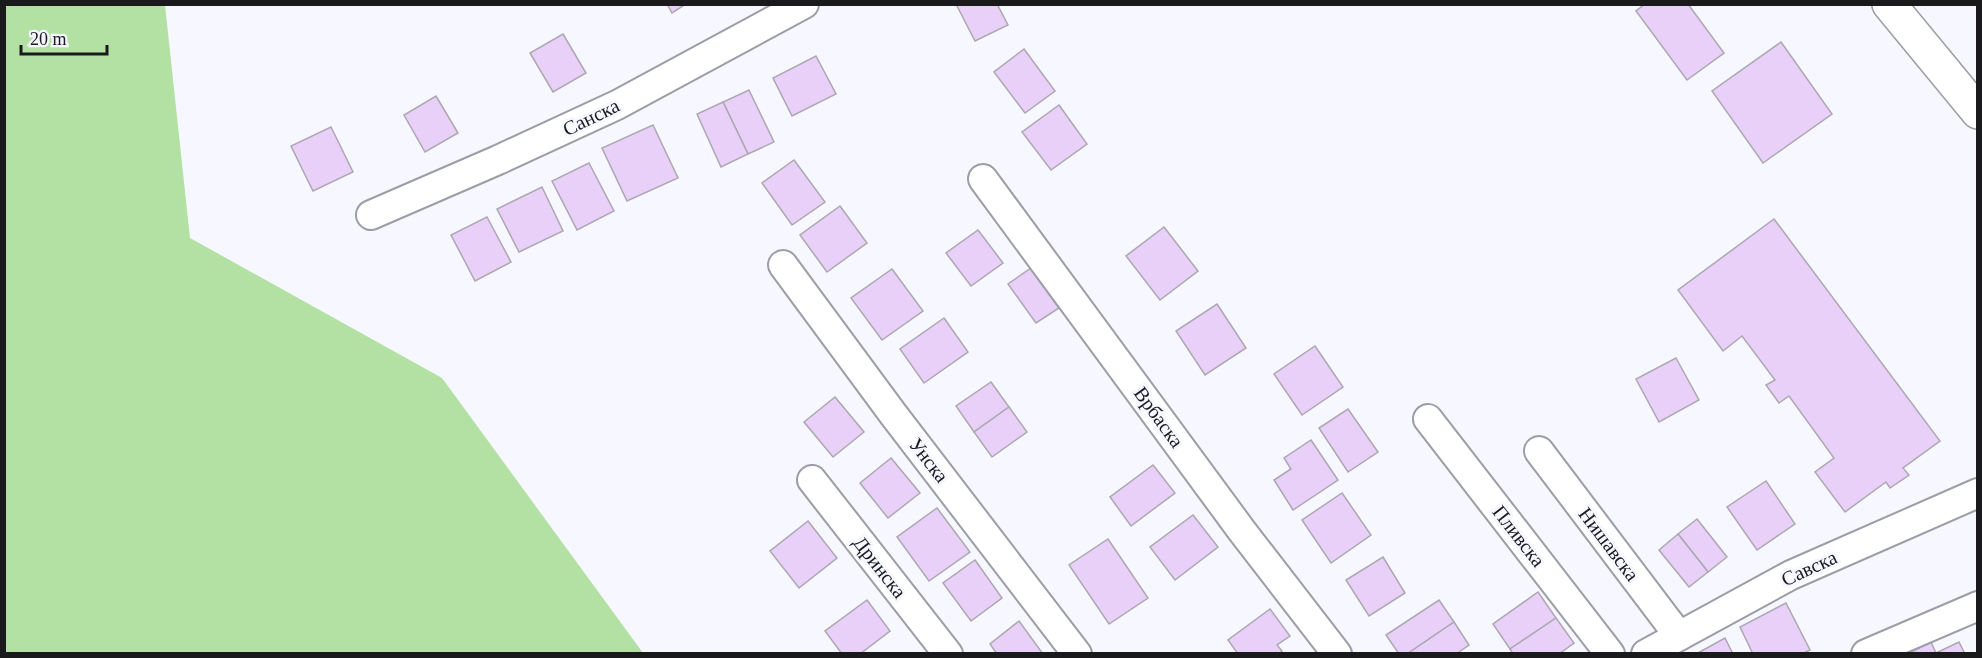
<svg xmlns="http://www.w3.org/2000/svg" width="1982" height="658" font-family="Georgia,serif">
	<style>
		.green { fill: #b3e0a3 }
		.building { fill: #e8d0f9; stroke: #aca7b0; stroke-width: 1.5 }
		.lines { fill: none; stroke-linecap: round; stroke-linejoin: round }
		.minor-casing { stroke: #9c9da6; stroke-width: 32 }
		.major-casing { stroke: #9c9da6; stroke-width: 36 }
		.minor { stroke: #fff; stroke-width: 28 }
		.major { stroke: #fff; stroke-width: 33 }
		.labels { text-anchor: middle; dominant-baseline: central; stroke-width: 6; stroke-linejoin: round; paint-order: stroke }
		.street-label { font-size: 20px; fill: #1a1a1d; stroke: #f6f7ff }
	</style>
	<rect width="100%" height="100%" fill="#f6f7ff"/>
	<!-- green -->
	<path class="green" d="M4 5H165L190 238 442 378 643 653H5Z"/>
	<!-- building -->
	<g class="building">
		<path d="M667 4H686L672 13Z"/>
		<path d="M956 4H997L1008 25 975 41Z"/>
		<path d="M1645 4H1688L1724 53 1687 80 1636 11Z"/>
		<path d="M563 34 586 73 553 92 530 53Z"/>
		<path d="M1781 42 1832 114 1763 163 1712 91Z"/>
		<path d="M1024 49 1055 91 1025 113 994 72Z"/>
		<path d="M816 56 836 94 792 116 773 78Z"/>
		<path d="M749 90 774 142 748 154 723 102Z"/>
		<path d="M436 96 458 133 425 152 404 115Z"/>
		<path d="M723 102 748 154 721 167 697 114Z"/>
		<path d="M1059 105 1087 144 1051 170 1022 132Z"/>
		<path d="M653 125 678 178 627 201 602 148Z"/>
		<path d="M331 127 353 172 313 191 291 146Z"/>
		<path d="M794 160 825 202 792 225 762 183Z"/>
		<path d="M589 163 614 211 577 230 552 181Z"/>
		<path d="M542 187 563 231 519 252 497 209Z"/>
		<path d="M840 206 867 243 827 272 800 235Z"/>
		<path d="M487 217 511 262 475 281 451 235Z"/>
		<path d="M1774 219 1940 441 1903 468 1909 475 1890 488 1886 482 1845 512 1815 472 1834 458 1789 396 1779 403 1766 385 1775 380 1742 336 1723 351 1678 290Z"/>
		<path d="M1164 227 1198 271 1160 300 1126 256Z"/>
		<path d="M978 230 1003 263 971 286 946 253Z"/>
		<path d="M1031 268 1059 308 1036 323 1008 284Z"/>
		<path d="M892 269 923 311 882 340 851 298Z"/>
		<path d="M1217 304 1246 348 1205 375 1176 331Z"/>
		<path d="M944 318 968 352 924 383 900 349Z"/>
		<path d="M1315 346 1343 387 1302 415 1274 374Z"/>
		<path d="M1676 358 1699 400 1659 422 1636 379Z"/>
		<path d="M991 382 1009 407 974 432 956 406Z"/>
		<path d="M835 397 864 432 833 457 804 422Z"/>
		<path d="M1009 407 1027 432 992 457 974 432Z"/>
		<path d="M1348 409 1378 452 1348 472 1319 428Z"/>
		<path d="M1311 440 1338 480 1293 510 1274 480 1291 469 1284 458Z"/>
		<path d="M891 458 920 493 888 518 860 483Z"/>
		<path d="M1153 465 1175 493 1131 526 1110 497Z"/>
		<path d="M1766 481 1795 524 1757 550 1727 507Z"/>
		<path d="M1342 493 1371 535 1331 563 1302 520Z"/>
		<path d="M937 508 970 552 929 581 897 537Z"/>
		<path d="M1193 515 1218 547 1175 580 1150 547Z"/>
		<path d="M1697 519 1727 557 1708 572 1678 534Z"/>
		<path d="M808 521 837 558 799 588 770 551Z"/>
		<path d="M1678 534 1708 572 1689 587 1659 550Z"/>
		<path d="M1108 539 1148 598 1109 624 1069 565Z"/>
		<path d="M1383 557 1405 593 1369 616 1346 580Z"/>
		<path d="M975 560 1002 598 971 621 943 583Z"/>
		<path d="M1538 592 1556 618 1510 649 1493 624Z"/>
		<path d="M867 600 890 631 860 654H842L825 631Z"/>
		<path d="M1439 600 1454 622 1407 654H1399L1386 635Z"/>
		<path d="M1786 603 1810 650 1802 654H1753L1740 627Z"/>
		<path d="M1270 609 1290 636 1277 645 1282 651 1279 654H1238L1228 640Z"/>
		<path d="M1556 618 1574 643 1559 654H1513L1510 649Z"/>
		<path d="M1019 621 1043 654H997L990 644Z"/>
		<path d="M1454 622 1469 645 1456 654H1407Z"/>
		<path d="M1725 638 1733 654H1696Z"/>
		<path d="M1931 642 1936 653 1959 642 1965 654H1907Z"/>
	</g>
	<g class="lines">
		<defs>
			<g id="minor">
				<path d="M983 179 1242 531 1337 654"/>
				<path d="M371 215 498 160 617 105 804 4"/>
				<path d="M783 265 893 414 1077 654"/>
				<path d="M1428 419 1610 654"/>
				<path d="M1539 451 1679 636"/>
				<path d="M812 480 948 654"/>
				<path d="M1646 654 1791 575 1978 493"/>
				<path d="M1866 654 1978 606"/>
			</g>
			<path id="major" d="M1889 4 1978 112"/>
		</defs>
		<!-- minor casing -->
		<use href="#minor" class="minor-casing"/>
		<!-- major casing -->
		<use href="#major" class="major-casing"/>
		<!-- minor -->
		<use href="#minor" class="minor"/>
		<!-- major -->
		<use href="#major" class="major"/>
	</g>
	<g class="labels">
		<!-- street labels -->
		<g class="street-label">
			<text transform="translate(591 117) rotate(-26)">Санска</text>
			<text transform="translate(1159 417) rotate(54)">Врбаска</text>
			<text transform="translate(929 460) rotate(52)">Унска</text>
			<text transform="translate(1519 536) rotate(52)">Пливска</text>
			<text transform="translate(1609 544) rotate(53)">Нишавска</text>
			<text transform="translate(880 567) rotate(52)">Дринска</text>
			<text transform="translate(1809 568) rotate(-25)">Савска</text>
		</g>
	</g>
	<!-- border -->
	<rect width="1982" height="658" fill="none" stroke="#1a1a1d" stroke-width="12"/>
	<!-- scale -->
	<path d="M21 45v9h86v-9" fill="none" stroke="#1a1a1d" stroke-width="3"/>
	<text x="30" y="45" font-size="18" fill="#1a1a1d" stroke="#f6f7ff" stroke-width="4.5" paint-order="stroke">20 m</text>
</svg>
